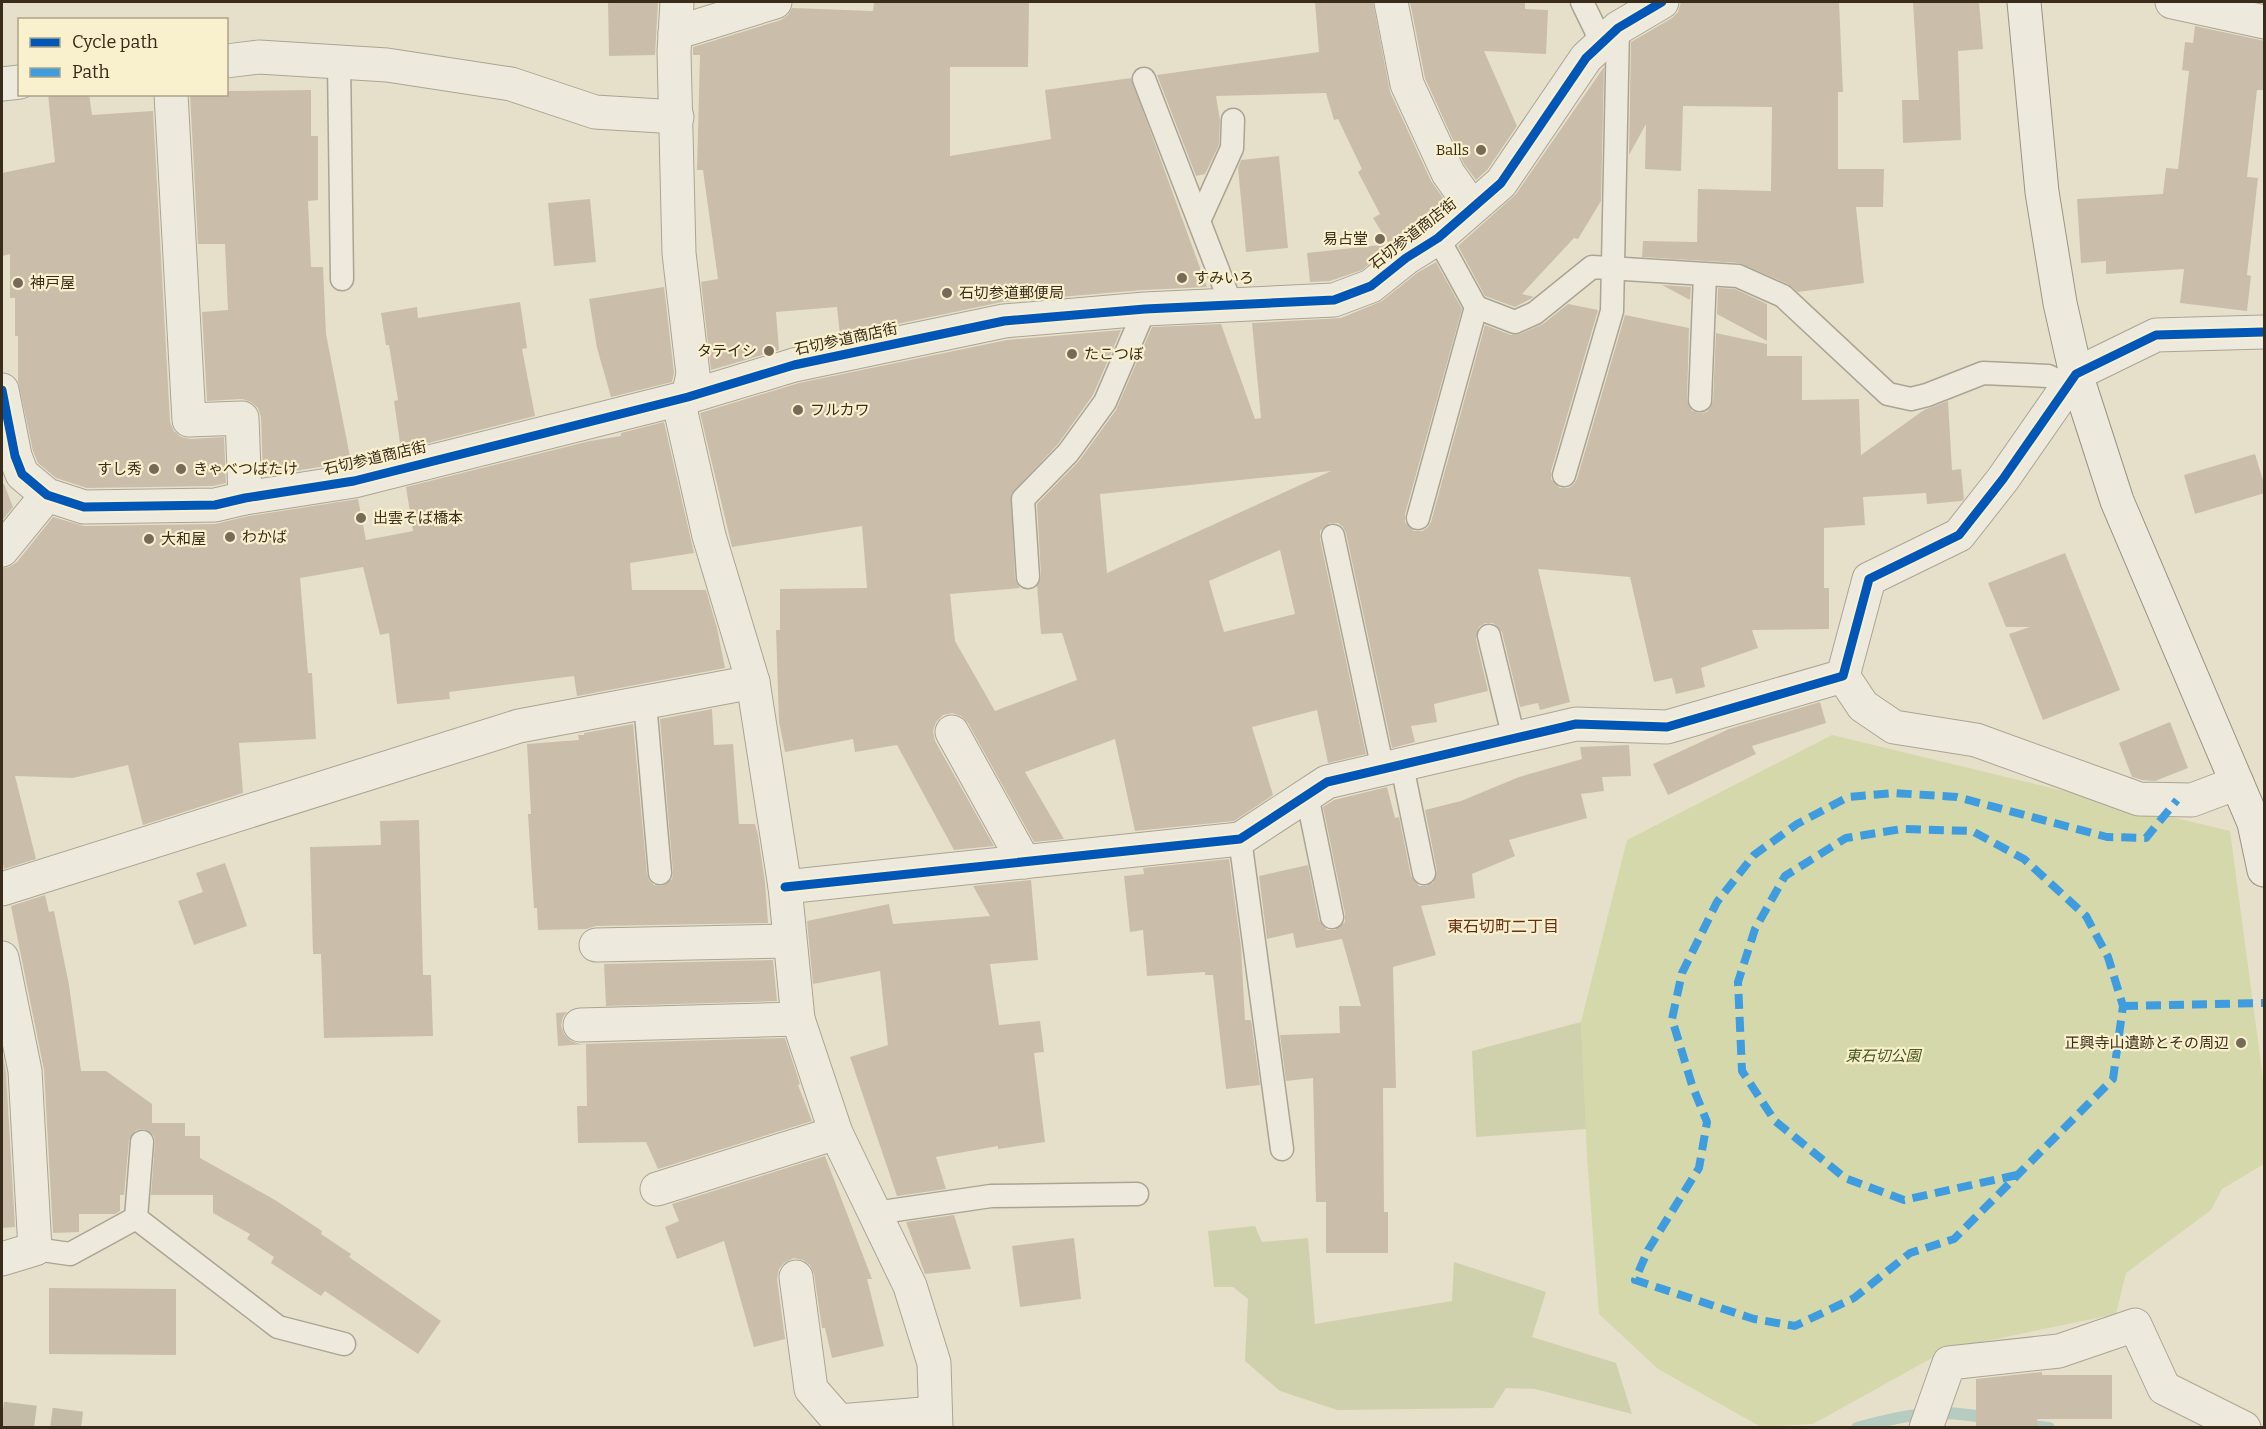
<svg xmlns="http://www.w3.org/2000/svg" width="2266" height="1429" font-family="Bitter,'Noto Sans JP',serif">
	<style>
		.green { fill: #d4d8aa }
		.cemetery { fill: #ced1ab }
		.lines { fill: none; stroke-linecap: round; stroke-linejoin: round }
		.stream { stroke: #b6ccc0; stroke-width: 12 }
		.building { fill: #cabeaa; fill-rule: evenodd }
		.highway-tunnel { stroke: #c4bca7; stroke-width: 33; stroke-dasharray: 33 16; stroke-linecap: butt }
		.lane-casing { stroke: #aba494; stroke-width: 25 }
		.street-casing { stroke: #aba494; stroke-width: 35 }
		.secondary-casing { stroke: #9a9384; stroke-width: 35 }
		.lane { stroke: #ede9dc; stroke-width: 22 }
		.street { stroke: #ede9dc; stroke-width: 33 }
		.secondary { stroke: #ede9dc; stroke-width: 33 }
		.quiet { stroke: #3e9cdf; stroke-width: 8; stroke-dasharray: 15 8; stroke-linecap: butt }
		.cycleway-casing { stroke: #f9f0ce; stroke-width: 13 }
		.cycleway { stroke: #0057b8; stroke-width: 9 }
		.poi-dot { fill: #766b58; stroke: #f9f0ce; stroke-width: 2 }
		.labels { text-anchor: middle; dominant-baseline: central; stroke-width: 4.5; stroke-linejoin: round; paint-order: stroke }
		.poi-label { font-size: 15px; fill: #3a2c1b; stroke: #f9f0ce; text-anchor: start }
		.street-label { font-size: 15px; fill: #3a2c1b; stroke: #f9f0ce }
		.park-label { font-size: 15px; font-style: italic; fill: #46591f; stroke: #f9f0ce }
		.neighbourhood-label { font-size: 16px; fill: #6c2e15; stroke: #f9f0ce }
	</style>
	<rect width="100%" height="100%" fill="#e6e0ca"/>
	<!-- green -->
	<path class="green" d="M1832 735 2230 831 2264 1086V1164L2222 1189 2211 1210 2126 1273 2116 1314 1948 1349 1813 1424 1761 1427 1658 1369 1599 1314 1587 1156 1581 1022 1627 840Z"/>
	<!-- cemetery -->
	<g class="cemetery">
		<path d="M1581 1022 1586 1129 1476 1137 1472 1051Z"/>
		<path d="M1255 1226 1262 1242 1308 1238 1315 1324 1452 1301 1454 1262 1546 1292 1532 1337 1616 1363 1632 1414 1535 1389 1506 1388 1493 1408 1337 1410 1280 1391 1245 1361 1248 1299 1233 1287H1214L1208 1231Z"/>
	</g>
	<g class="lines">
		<!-- stream -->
		<g class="stream">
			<path d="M2023 1425 2049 1428"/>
			<path d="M1857 1428C1906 1414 1942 1408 1992 1419"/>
		</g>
	</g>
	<!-- building -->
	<g class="building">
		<path d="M608 2H658L655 55 609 56Z"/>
		<path d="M874 2H1029L1028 67H950V156L1051 139 1045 90 1131 78 1207 287 1143 290 1002 302 840 336 837 307 776 312 779 350 711 370 701 282 718 279 703 170H697L700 55H693V47L781 20 788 15 792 8 873 11Z"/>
		<path d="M1315 2H1373L1390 92 1431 181 1448 205 1427 223 1394 243 1362 270 1330 281 1310 282 1307 253 1389 244 1373 218 1380 214 1358 172 1362 169 1338 119 1334 120 1326 93 1216 96 1220 120 1219 145 1205 174 1196 176 1157 75 1319 52Z"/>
		<path d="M1410 2H1525V9L1548 10 1546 54 1484 51 1517 126 1487 170 1476 180 1464 164 1425 78Z"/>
		<path d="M1681 2H1839L1843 92H1838V169H1884L1883 207H1856L1864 283 1798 292 1788 284 1739 263 1642 257 1643 241 1697 242 1698 189 1771 191 1772 107 1683 106 1681 171 1645 169 1646 124 1629 155 1631 42 1672 18 1678 12Z"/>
		<path d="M1913 2H1979L1983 49 1958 51 1961 140 1903 143 1902 100H1919Z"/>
		<path d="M2195 26 2265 41 2263 90H2257L2247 177 2258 178 2247 275 2251 276 2247 311 2180 303 2184 269 2106 274V261L2081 263 2077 199 2163 194 2166 168 2178 169 2189 71 2182 70 2185 42 2193 43Z"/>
		<path d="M1604 67 1601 201 1578 239 1574 238 1522 294 1534 297 1515 307 1485 296 1458 246 1516 194Z"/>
		<path d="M311 90V136H318V200L308 201 311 267H323L326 334 351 462 263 476 261 417 258 408 251 402 242 399 207 401 202 312 228 310 225 244H198L190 94H226V91Z"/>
		<path d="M48 94H89L92 115 153 111 170 422 174 431 181 437 190 439 224 437 226 483 213 486 87 488 56 478 38 463 33 451 18 381V336H15V298H10V254L2 256V173L55 162Z"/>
		<path d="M1279 156 1288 248 1246 252 1238 168 1241 160Z"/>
		<path d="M590 199 596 262 554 266 548 203Z"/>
		<path d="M1436 262 1462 309 1405 514V522L1414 531H1422L1428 527 1431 522 1485 325 1511 335 1520 334 1543 324 1568 304 1598 310 1551 471V479L1560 488H1568L1574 484 1577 479 1625 315 1689 328 1687 400 1692 411 1699 413 1707 412 1713 401 1716 333 1767 344V356H1802V400L1859 399 1861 455 1924 410 1948 401 1952 470 1961 469 1964 499 1962 501 1927 504 1926 493 1863 497 1865 525 1824 528V588H1829V629L1752 630 1758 648 1701 668 1705 687 1676 694 1672 678 1654 682 1630 577 1538 569 1570 702 1540 710 1538 703 1520 707 1502 632 1493 623H1485L1479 627 1476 639 1488 691 1434 704 1437 722 1411 726 1415 742 1392 748 1346 533 1343 527 1338 523H1330L1320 531V539L1366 754 1328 763 1317 710 1252 727 1273 795 1234 821 1135 831 1115 739 1025 772 1064 839 1034 842 968 723 961 716 952 713 943 715 936 722 933 731 935 741 994 846 954 850 897 745 855 752 853 739 785 752 779 722 776 630H780V589L867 588 862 526 732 547 700 413 799 383 1007 340 1121 330 1093 395 1058 444 1011 494 1015 578 1020 588 950 594 955 641 995 711 1077 680 1062 633 1041 634 1037 586 1041 576 1037 504 1079 461 1116 410 1152 327 1221 324 1255 419 1261 418 1252 323 1341 318 1382 301 1417 273ZM1331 471 1107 573 1100 494ZM1280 550 1295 614 1224 632 1209 581Z"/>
		<path d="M1662 285 1691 287 1690 300Z"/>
		<path d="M664 287 674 373 672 382 611 397 597 348 589 299Z"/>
		<path d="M1718 288 1735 289 1767 304V341L1717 314Z"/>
		<path d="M520 302 527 348 522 349 535 416 401 450 394 401 398 400 389 345H386L381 313 417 307 418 318Z"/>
		<path d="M664 422 694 553 630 563 632 590H706L717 628 725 668 577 696 574 676 449 692 450 699 397 704 389 633 380 635 363 567 300 578 308 673H312L316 739 239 743 243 793 143 825 128 765 73 778 15 776 36 859 4 869 2 858V568L9 567 17 562 53 517 84 526 215 524 249 516 358 499 366 540 413 531 406 487 590 441 621 436V433Z"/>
		<path d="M2255 454 2265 487V493L2195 514 2184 475Z"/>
		<path d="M2 484H4L13 507 2 521Z"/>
		<path d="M2065 553 2120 690 2043 720 2009 634 2030 627H2006L1988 583Z"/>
		<path d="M1820 702 1826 723 1752 746 1756 754 1668 795 1653 764 1729 729Z"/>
		<path d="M712 709 714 745 733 744 739 824H755L758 835 765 882 768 923 596 926 586 929 538 930 537 908H534L528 814H531L527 744 579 740 578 735H584V733L633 724 647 874 649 880 654 885 662 886 672 879 673 872 660 719Z"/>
		<path d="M2170 722 2188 768 2155 781 2142 780 2132 777 2119 743Z"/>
		<path d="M1629 745 1631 776 1602 777 1604 791 1581 794 1587 818 1509 840 1515 856 1472 874 1475 898 1421 906 1436 955 1393 967 1396 1088H1383L1384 1212H1388V1253H1326V1202H1316L1313 1078 1286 1081 1280 1035 1340 1033 1339 1006H1361L1342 939 1296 948 1293 933 1267 939 1259 876 1308 865 1319 920 1327 930H1335L1345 922V914L1323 807 1334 800 1387 787 1395 818 1399 817 1411 876 1419 886H1426L1433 883 1437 871 1425 810 1461 801 1519 777 1582 759 1580 747Z"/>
		<path d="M419 820 423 975H431L433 1036 324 1038 321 954H313L310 847 381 845 380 821Z"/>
		<path d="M1229 859 1241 947 1245 1020H1251L1260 1085 1226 1089 1213 975H1205V972L1147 976 1143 930 1130 932 1124 876 1144 874 1143 868Z"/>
		<path d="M225 863 247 926 194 945 178 901 203 892 196 873Z"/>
		<path d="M1031 880 1038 960 990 964 999 1025 1040 1021 1044 1052 1034 1053 1045 1142 998 1149V1146L936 1157 946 1189 897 1196 850 1057 888 1045 880 971 813 984 807 921 889 904 893 924 990 916 973 886Z"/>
		<path d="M45 895 49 912 54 911 69 985 81 1071H106L152 1104V1123H185V1136H200V1158L275 1200 322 1231 321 1234 351 1254 349 1257 441 1321 418 1354 325 1291 321 1296 271 1263 274 1257 247 1239 250 1234 213 1213V1195H151L155 1142 154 1136 144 1129 136 1130 129 1140 124 1195H120V1211L115 1214H79V1232L53 1233 44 1070 11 906Z"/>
		<path d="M773 960 777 1001 606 1006 604 964Z"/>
		<path d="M567 1012 563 1017 561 1025 564 1034 571 1041 580 1044 785 1038 800 1084 798 1085 812 1121 658 1169 646 1142 578 1143 577 1106H587L586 1044 558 1046 556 1013Z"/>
		<path d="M2 1050 6 1073 15 1227 2 1228Z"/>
		<path d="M825 1156 872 1279H867L884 1346 832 1358 825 1328H822L814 1274 810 1265 803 1260 794 1258 784 1263 779 1269 777 1279 785 1339 754 1347 724 1241 677 1259 665 1227 679 1221 672 1204Z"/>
		<path d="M954 1215 971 1269 925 1274 906 1222Z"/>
		<path d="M1074 1238 1081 1299 1020 1307 1012 1246Z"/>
		<path d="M49 1288 176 1289V1355L49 1354Z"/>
		<path d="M2042 1372V1375H2112V1419H2037L2038 1428H1976V1379Z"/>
	</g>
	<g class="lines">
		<!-- highway-tunnel -->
		<path class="highway-tunnel" d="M2 1418 81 1428"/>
		<defs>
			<g id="lane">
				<path d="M1582 2 1602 43"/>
				<path d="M339 62 342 279"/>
				<path d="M1144 79 1231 304"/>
				<path d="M1199 221 1232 148 1233 120"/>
				<path d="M1476 307 1515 322 1535 313 1592 267 1738 276 1783 296 1888 394 1911 399 1927 395 1983 373 2048 376 2069 385"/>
				<path d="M1700 400 1705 275"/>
				<path d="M1564 475 1612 311 1618 28"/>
				<path d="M1418 518 1476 307 1438 238"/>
				<path d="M1333 536 1383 770"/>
				<path d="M1028 577 1023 499 1068 453 1105 402 1145 309"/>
				<path d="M1489 636 1514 739"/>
				<path d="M645 703 660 873"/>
				<path d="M1402 766 1424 873"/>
				<path d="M1307 795 1332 917"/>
				<path d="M1240 839 1282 1149"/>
				<path d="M875 1213 991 1196 1137 1194"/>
				<path d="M136 1218 278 1327 344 1344"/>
				<path d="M35 1249 70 1254 136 1218 142 1142"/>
			</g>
			<g id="street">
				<path d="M677 2 674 52 679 253 693 374 688 397 680 408 709 536 753 682 785 887 798 1019 836 1133 910 1286 934 1363 936 1428"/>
				<path d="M1391 2 1407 84 1448 173 1472 207"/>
				<path d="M2172 2 2264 22"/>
				<path d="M675 33 775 2"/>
				<path d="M226 61 259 57 387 65 511 84 595 112 677 117"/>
				<path d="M2 84 20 82"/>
				<path d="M171 94 189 420 242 418 245 498"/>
				<path d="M2 390 15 456 22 474 47 495 84 507 215 505 245 498 354 481 688 397 794 365 1004 321 1145 309 1334 300 1371 286 1406 258 1438 238 1501 183 1586 58 1618 28 1662 2"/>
				<path d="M2 550 47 495"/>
				<path d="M1843 676 1863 706 1894 727 1976 740 2139 799 2192 800 2237 783"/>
				<path d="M952 732 1024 862"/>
				<path d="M785 887 1240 839 1327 782 1576 724 1667 727 1843 676 1869 579 1959 535 2003 479 2076 374 2156 335 2264 332"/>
				<path d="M2 889 519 726 753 682"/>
				<path d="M596 945 789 941"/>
				<path d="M2 958 25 1071 35 1249 2 1259"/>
				<path d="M580 1025 798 1019"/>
				<path d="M657 1189 836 1133"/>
				<path d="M796 1277 811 1389 839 1421 935 1413"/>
				<path d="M1926 1428 1949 1363 2059 1351 2135 1325 2164 1388 2244 1428"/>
			</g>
			<path id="secondary" d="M2024 2 2042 192 2060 303 2076 374 2117 501 2254 823 2264 870"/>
		</defs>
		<!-- lane casing -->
		<use href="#lane" class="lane-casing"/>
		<!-- street casing -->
		<use href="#street" class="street-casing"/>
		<!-- secondary casing -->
		<use href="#secondary" class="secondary-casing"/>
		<!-- lane -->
		<use href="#lane" class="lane"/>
		<!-- street -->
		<use href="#street" class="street"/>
		<!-- secondary -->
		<use href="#secondary" class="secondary"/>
		<!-- quiet -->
		<g class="quiet">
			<path d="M2123 1006 2264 1003"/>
			<path d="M2017 1175 1904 1200 1845 1178 1775 1121 1742 1071 1738 982 1755 929 1785 876 1846 838 1902 829 1972 831 2024 859 2086 916 2108 957 2123 1006 2113 1079 1954 1239 1910 1253 1854 1298 1795 1326 1754 1319 1635 1280 1648 1250 1699 1168 1707 1122 1692 1085 1672 1019 1682 973 1717 902 1754 855 1797 824 1848 797 1894 793 1957 797 2107 837 2146 838 2177 800"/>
		</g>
		<defs>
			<g id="cycleway">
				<path d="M2 390 15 456 22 474 47 495 84 507 215 505 245 498 354 481 688 397 794 365 1004 321 1145 309 1334 300 1371 286 1406 258 1438 238 1501 183 1586 58 1618 28 1662 2"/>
				<path d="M785 887 1240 839 1327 782 1576 724 1667 727 1843 676 1869 579 1959 535 2003 479 2076 374 2156 335 2264 332"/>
			</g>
		</defs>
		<!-- cycleway casing -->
		<use href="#cycleway" class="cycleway-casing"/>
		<!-- cycleway -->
		<use href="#cycleway" class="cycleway"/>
	</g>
	<!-- markers -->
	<g class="poi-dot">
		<circle cx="1481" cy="150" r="6"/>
		<circle cx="1380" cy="239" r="6"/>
		<circle cx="1182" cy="278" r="6"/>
		<circle cx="18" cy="283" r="6"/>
		<circle cx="947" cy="293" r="6"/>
		<circle cx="769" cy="351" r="6"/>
		<circle cx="1072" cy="354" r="6"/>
		<circle cx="798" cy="410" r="6"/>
		<circle cx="154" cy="469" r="6"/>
		<circle cx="181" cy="469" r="6"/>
		<circle cx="361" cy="518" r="6"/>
		<circle cx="230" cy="537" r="6"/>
		<circle cx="149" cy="539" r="6"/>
		<circle cx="2241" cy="1043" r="6"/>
	</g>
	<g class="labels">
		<!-- poi labels -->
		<g class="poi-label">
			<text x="1469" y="150" text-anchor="end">Balls</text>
			<text x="1368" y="239" text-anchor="end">易占堂</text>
			<text x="1194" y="278">すみいろ</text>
			<text x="30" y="283">神戸屋</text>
			<text x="959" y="293">石切参道郵便局</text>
			<text x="757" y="351" text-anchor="end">タテイシ</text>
			<text x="1084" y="354">たこつぼ</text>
			<text x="810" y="410">フルカワ</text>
			<text x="142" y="469" text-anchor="end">すし秀</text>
			<text x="193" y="469">きゃべつばたけ</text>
			<text x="373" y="518">出雲そば橋本</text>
			<text x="242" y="537">わかば</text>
			<text x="161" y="539">大和屋</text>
			<text x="2229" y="1043" text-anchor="end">正興寺山遺跡とその周辺</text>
		</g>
		<!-- street labels -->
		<g class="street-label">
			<text transform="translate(1413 234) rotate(-38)">石切参道商店街</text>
			<text transform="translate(846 339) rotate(-12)">石切参道商店街</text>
			<text transform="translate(375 458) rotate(-13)">石切参道商店街</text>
		</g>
		<!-- park labels -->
		<g class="park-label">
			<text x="1883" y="1056">東石切公園</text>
		</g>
		<!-- neighbourhood labels -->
		<g class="neighbourhood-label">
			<text x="1503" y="926">東石切町二丁目</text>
		</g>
	</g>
	<!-- border -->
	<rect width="2266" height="1429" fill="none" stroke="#3a2c1b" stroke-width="6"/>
	<!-- legend -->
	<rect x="18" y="18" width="210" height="78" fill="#f9f0ce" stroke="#ada286" stroke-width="1.5"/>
	<rect x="30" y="38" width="30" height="9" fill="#0057b8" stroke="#ada286" stroke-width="1.5"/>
	<text x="72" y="48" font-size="18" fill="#3a2c1b">Cycle path</text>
	<rect x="30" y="68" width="30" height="9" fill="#3e9cdf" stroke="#ada286" stroke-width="1.5"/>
	<text x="72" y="78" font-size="18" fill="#3a2c1b">Path</text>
</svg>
